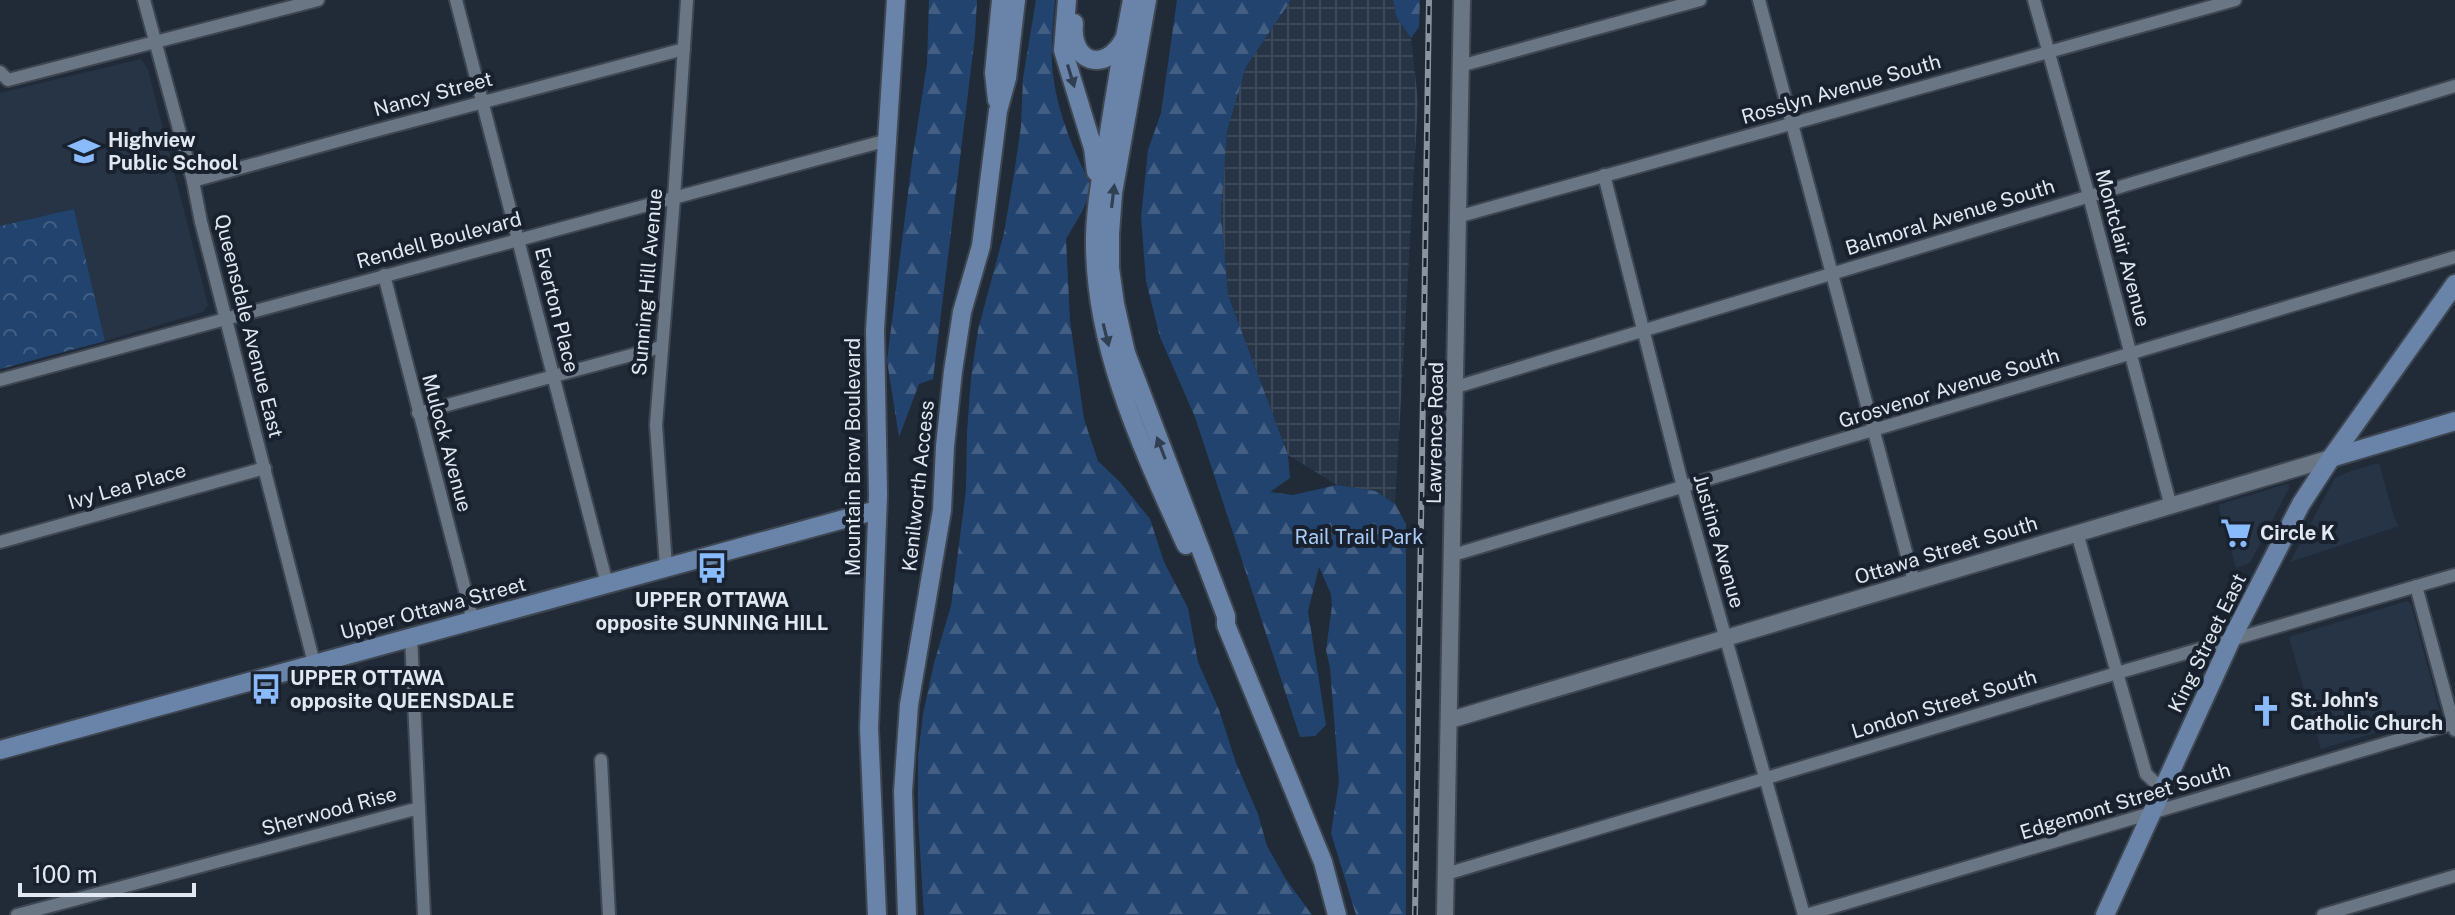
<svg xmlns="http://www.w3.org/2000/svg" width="2455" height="915" font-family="'Public Sans',sans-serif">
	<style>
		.built { fill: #263446 }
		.industrial { fill: url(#industrial-grid) }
		.forest { fill: url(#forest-firs) }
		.park { fill: url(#park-crowns) }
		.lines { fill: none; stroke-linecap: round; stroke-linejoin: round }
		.minor-casing { stroke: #3e4651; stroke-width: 16 }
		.tertiary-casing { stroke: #3e4651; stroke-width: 20 }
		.secondary-casing { stroke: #3e4651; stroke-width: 22 }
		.minor { stroke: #6b7685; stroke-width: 12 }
		.tertiary { stroke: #6b7685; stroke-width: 16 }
		.secondary { stroke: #6984a8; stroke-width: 18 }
		.rail-casing { stroke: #8b939e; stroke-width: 6 }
		.rail { stroke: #18212d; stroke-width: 3; stroke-dasharray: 9; stroke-linecap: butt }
		.oneway { fill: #303f52 }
		.labels { text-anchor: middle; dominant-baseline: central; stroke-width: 8; stroke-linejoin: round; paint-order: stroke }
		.street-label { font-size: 20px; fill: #e1e8f1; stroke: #18212d }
		.poi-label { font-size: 20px; font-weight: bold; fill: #e1e8f1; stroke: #18212d; text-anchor: start }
		.park-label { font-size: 20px; fill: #a9cbf8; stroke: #18212d }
	</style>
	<defs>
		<pattern id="industrial-grid" width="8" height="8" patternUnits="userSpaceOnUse" patternTransform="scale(2)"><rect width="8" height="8" fill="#263446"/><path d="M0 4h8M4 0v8" fill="none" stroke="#3b4858"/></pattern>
		<pattern id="forest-firs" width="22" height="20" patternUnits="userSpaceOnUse" patternTransform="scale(2)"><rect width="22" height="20" fill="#22436e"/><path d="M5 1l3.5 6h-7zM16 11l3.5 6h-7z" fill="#425e83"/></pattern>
		<pattern id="park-crowns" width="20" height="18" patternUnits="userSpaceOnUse" patternTransform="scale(2)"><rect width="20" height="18" fill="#22436e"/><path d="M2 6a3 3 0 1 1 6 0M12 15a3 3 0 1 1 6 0" fill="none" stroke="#425e83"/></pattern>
	</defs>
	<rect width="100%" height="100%" fill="#212b38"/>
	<!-- built -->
	<g class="built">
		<path d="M141 59 148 70 208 305 203 312 105 341 74 209 0 226V93Z"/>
		<path d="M2379 463 2394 517 2399 526 2290 562 2335 478 2348 472Z"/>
		<path d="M2286 484H2289V488L2250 563 2236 568 2218 505Z"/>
		<path d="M2407 601 2411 604 2439 709 2438 714 2321 749 2289 637Z"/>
	</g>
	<!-- industrial -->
	<path class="industrial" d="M1291 0H1393L1396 16 1411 38 1418 101 1395 504 1375 491 1337 485 1288 455 1228 295 1221 213 1227 131 1246 67Z"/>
	<!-- forest -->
	<g class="forest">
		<path d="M929 0H977L975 36 933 379 919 384 899 437 887 361 912 161 927 64Z"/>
		<path d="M1036 0H1055C1053 25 1050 51 1053 75 1058 115 1074 152 1092 187L1083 210 1066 239 1070 321 1084 419 1098 461 1120 482 1150 519 1164 562 1188 608 1198 662 1219 710 1236 763 1258 814 1267 846 1285 878 1312 915H924L918 818V756L923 714 934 663 951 606 966 490 967 433 971 378 978 330 1004 233 1014 174 1021 126 1023 78Z"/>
		<path d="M1177 0H1291L1246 67 1227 131 1221 213 1228 295 1288 455 1290 478 1270 492 1293 495 1337 485 1375 491 1395 504 1406 524V915H1356L1331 833 1339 782 1330 668 1326 650 1332 606 1331 594 1319 567 1308 611 1326 725 1315 736 1300 737 1195 417 1160 337 1146 281 1141 217 1148 150 1161 113Z"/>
		<path d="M1393 0H1420L1419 27 1411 38 1396 16Z"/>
	</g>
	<!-- park -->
	<path class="park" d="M74 209 105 341 0 369V226Z"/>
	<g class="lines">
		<defs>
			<g id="minor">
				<path d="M144 0 193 181 201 222 314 663"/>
				<path d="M456 0 607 584"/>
				<path d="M1759 0 1914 582"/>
				<path d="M2034 0 2089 196 2171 507"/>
				<path d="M1460 66 1700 0"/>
				<path d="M0 72 8 80 318 0"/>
				<path d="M1604 175 1683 487 1804 915"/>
				<path d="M193 181 363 134 684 49"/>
				<path d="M1457 217 2235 0"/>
				<path d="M384 275 473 621"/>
				<path d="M0 380 888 140"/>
				<path d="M1456 387 2455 86"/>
				<path d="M418 413 661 347"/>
				<path d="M2077 533 2146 774 2162 789"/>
				<path d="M0 542 265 468"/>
				<path d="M1453 555 2455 257"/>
				<path d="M666 567 656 425 674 198 687 0"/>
				<path d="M2416 586 2455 730"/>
				<path d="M411 637 424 915"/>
				<path d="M601 760 609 915"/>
				<path d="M1446 874 2117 673 2455 575"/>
				<path d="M17 915 419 808"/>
				<path d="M1806 915 2455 723"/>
				<path d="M2323 915 2455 876"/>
			</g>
			<g id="tertiary">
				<path d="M1450 720 2331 458"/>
				<path d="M1445 915 1462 0"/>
			</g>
			<g id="secondary">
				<path d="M1067 0 1063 50 1093 148 1096 172"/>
				<path d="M1132 0C1123 46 1115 93 1108 139 1102 171 1096 203 1095 236 1093 345 1142 448 1186 545"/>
				<path d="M1147 0 1113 193 1110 234V268L1115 304 1126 353 1226 616V625L1323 862 1337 915"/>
				<path d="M1074 23C1070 63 1105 74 1124 39"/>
				<path d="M997 100 994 73 1001 0"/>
				<path d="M2331 458 2455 421"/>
				<path d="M0 750 877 510"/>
				<path d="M877 915 869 728 878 495 875 330 896 0"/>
				<path d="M907 915 903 792 909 705 942 510 945 446 953 371 962 312 981 246 998 111 1007 78 1016 0"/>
				<path d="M2105 915 2231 640 2301 504 2331 458 2455 284"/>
			</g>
		</defs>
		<!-- minor casing -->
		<use href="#minor" class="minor-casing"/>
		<!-- tertiary casing -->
		<use href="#tertiary" class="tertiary-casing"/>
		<!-- secondary casing -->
		<use href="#secondary" class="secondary-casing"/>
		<!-- minor -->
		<use href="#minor" class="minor"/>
		<!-- tertiary -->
		<use href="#tertiary" class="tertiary"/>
		<!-- secondary -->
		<use href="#secondary" class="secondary"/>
		<defs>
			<path id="rail" d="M1415 915 1429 0"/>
		</defs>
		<!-- rail casing -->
		<use href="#rail" class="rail-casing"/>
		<!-- rail -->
		<use href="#rail" class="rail"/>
	</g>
	<!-- one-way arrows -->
	<defs><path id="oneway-solid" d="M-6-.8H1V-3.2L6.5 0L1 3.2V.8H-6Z" transform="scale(2)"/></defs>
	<g class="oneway">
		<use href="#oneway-solid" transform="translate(1071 76) rotate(73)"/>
		<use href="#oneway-solid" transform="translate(1113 196) rotate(-83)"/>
		<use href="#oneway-solid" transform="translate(1106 335) rotate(76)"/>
		<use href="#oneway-solid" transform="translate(1161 448) rotate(-111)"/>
	</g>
	<!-- icons -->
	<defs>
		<symbol id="school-bare" viewBox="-9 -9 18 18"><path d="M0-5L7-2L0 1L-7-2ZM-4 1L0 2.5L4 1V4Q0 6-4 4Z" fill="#88bafc" stroke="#18212d" stroke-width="2.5" paint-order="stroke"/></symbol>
		<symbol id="supermarket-bare" viewBox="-9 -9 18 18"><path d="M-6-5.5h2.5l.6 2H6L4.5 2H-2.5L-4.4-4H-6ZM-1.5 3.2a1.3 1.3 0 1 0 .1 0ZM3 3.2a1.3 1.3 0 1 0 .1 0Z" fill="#88bafc" stroke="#18212d" stroke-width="2.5" paint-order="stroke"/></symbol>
		<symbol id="bus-bare" viewBox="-9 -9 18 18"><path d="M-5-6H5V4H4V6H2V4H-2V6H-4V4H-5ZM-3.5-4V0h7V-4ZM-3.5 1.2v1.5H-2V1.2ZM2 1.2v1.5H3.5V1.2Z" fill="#88bafc" stroke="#18212d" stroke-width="2.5" paint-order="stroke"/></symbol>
		<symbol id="church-bare" viewBox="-9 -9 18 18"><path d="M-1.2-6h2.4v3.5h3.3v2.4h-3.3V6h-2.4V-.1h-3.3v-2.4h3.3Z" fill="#88bafc" stroke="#18212d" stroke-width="2.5" paint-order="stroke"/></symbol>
	</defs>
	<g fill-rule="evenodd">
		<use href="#school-bare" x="62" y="129" width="44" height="44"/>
		<use href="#supermarket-bare" x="2214" y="511" width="44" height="44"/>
		<use href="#bus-bare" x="690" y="546" width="44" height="44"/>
		<use href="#bus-bare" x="244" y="667" width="44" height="44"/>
		<use href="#church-bare" x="2244" y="689" width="44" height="44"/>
	</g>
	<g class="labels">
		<!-- street labels -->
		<g class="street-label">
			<text transform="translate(1841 89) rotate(-16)">Rosslyn Avenue South</text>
			<text transform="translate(433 94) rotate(-15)">Nancy Street</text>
			<text transform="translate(1950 217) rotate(-17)">Balmoral Avenue South</text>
			<text transform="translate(439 240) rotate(-15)">Rendell Boulevard</text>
			<text transform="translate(2123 248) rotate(75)">Montclair Avenue</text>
			<text transform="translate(647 282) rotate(-85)">Sunning Hill Avenue</text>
			<text transform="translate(557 310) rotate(76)">Everton Place</text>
			<text transform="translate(249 326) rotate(76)">Queensdale Avenue East</text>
			<text transform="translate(1949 388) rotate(-17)">Grosvenor Avenue South</text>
			<text transform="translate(1435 433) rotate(-89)">Lawrence Road</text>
			<text transform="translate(447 443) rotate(75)">Mulock Avenue</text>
			<text transform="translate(853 457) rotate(-90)">Mountain Brow Boulevard</text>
			<text transform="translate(127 486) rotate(-16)">Ivy Lea Place</text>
			<text transform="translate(918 486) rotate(-84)">Kenilworth Access</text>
			<text transform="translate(1719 541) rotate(74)">Justine Avenue</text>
			<text transform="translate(1946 550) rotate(-17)">Ottawa Street South</text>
			<text transform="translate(433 608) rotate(-15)">Upper Ottawa Street</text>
			<text transform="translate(2207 643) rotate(-64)">King Street East</text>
			<text transform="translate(1944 704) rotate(-17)">London Street South</text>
			<text transform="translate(2125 801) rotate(-17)">Edgemont Street South</text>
			<text transform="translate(329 811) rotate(-15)">Sherwood Rise</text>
		</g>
		<!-- poi labels -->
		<g class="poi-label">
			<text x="108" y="140">Highview<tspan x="108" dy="23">Public School</tspan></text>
			<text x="2260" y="533">Circle K</text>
			<text x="712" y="600" text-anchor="middle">UPPER OTTAWA<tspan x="712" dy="23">opposite SUNNING HILL</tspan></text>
			<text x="290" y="678">UPPER OTTAWA<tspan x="290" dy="23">opposite QUEENSDALE</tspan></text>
			<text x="2290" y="700">St. John's<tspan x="2290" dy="23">Catholic Church</tspan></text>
		</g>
		<!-- park labels -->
		<g class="park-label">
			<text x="1359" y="537">Rail Trail Park</text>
		</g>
	</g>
	<!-- scale -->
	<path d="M20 883v12h174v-12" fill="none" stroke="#e1e8f1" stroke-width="4"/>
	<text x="32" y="883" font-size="24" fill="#e1e8f1" stroke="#18212d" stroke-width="6" paint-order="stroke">100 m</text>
</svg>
